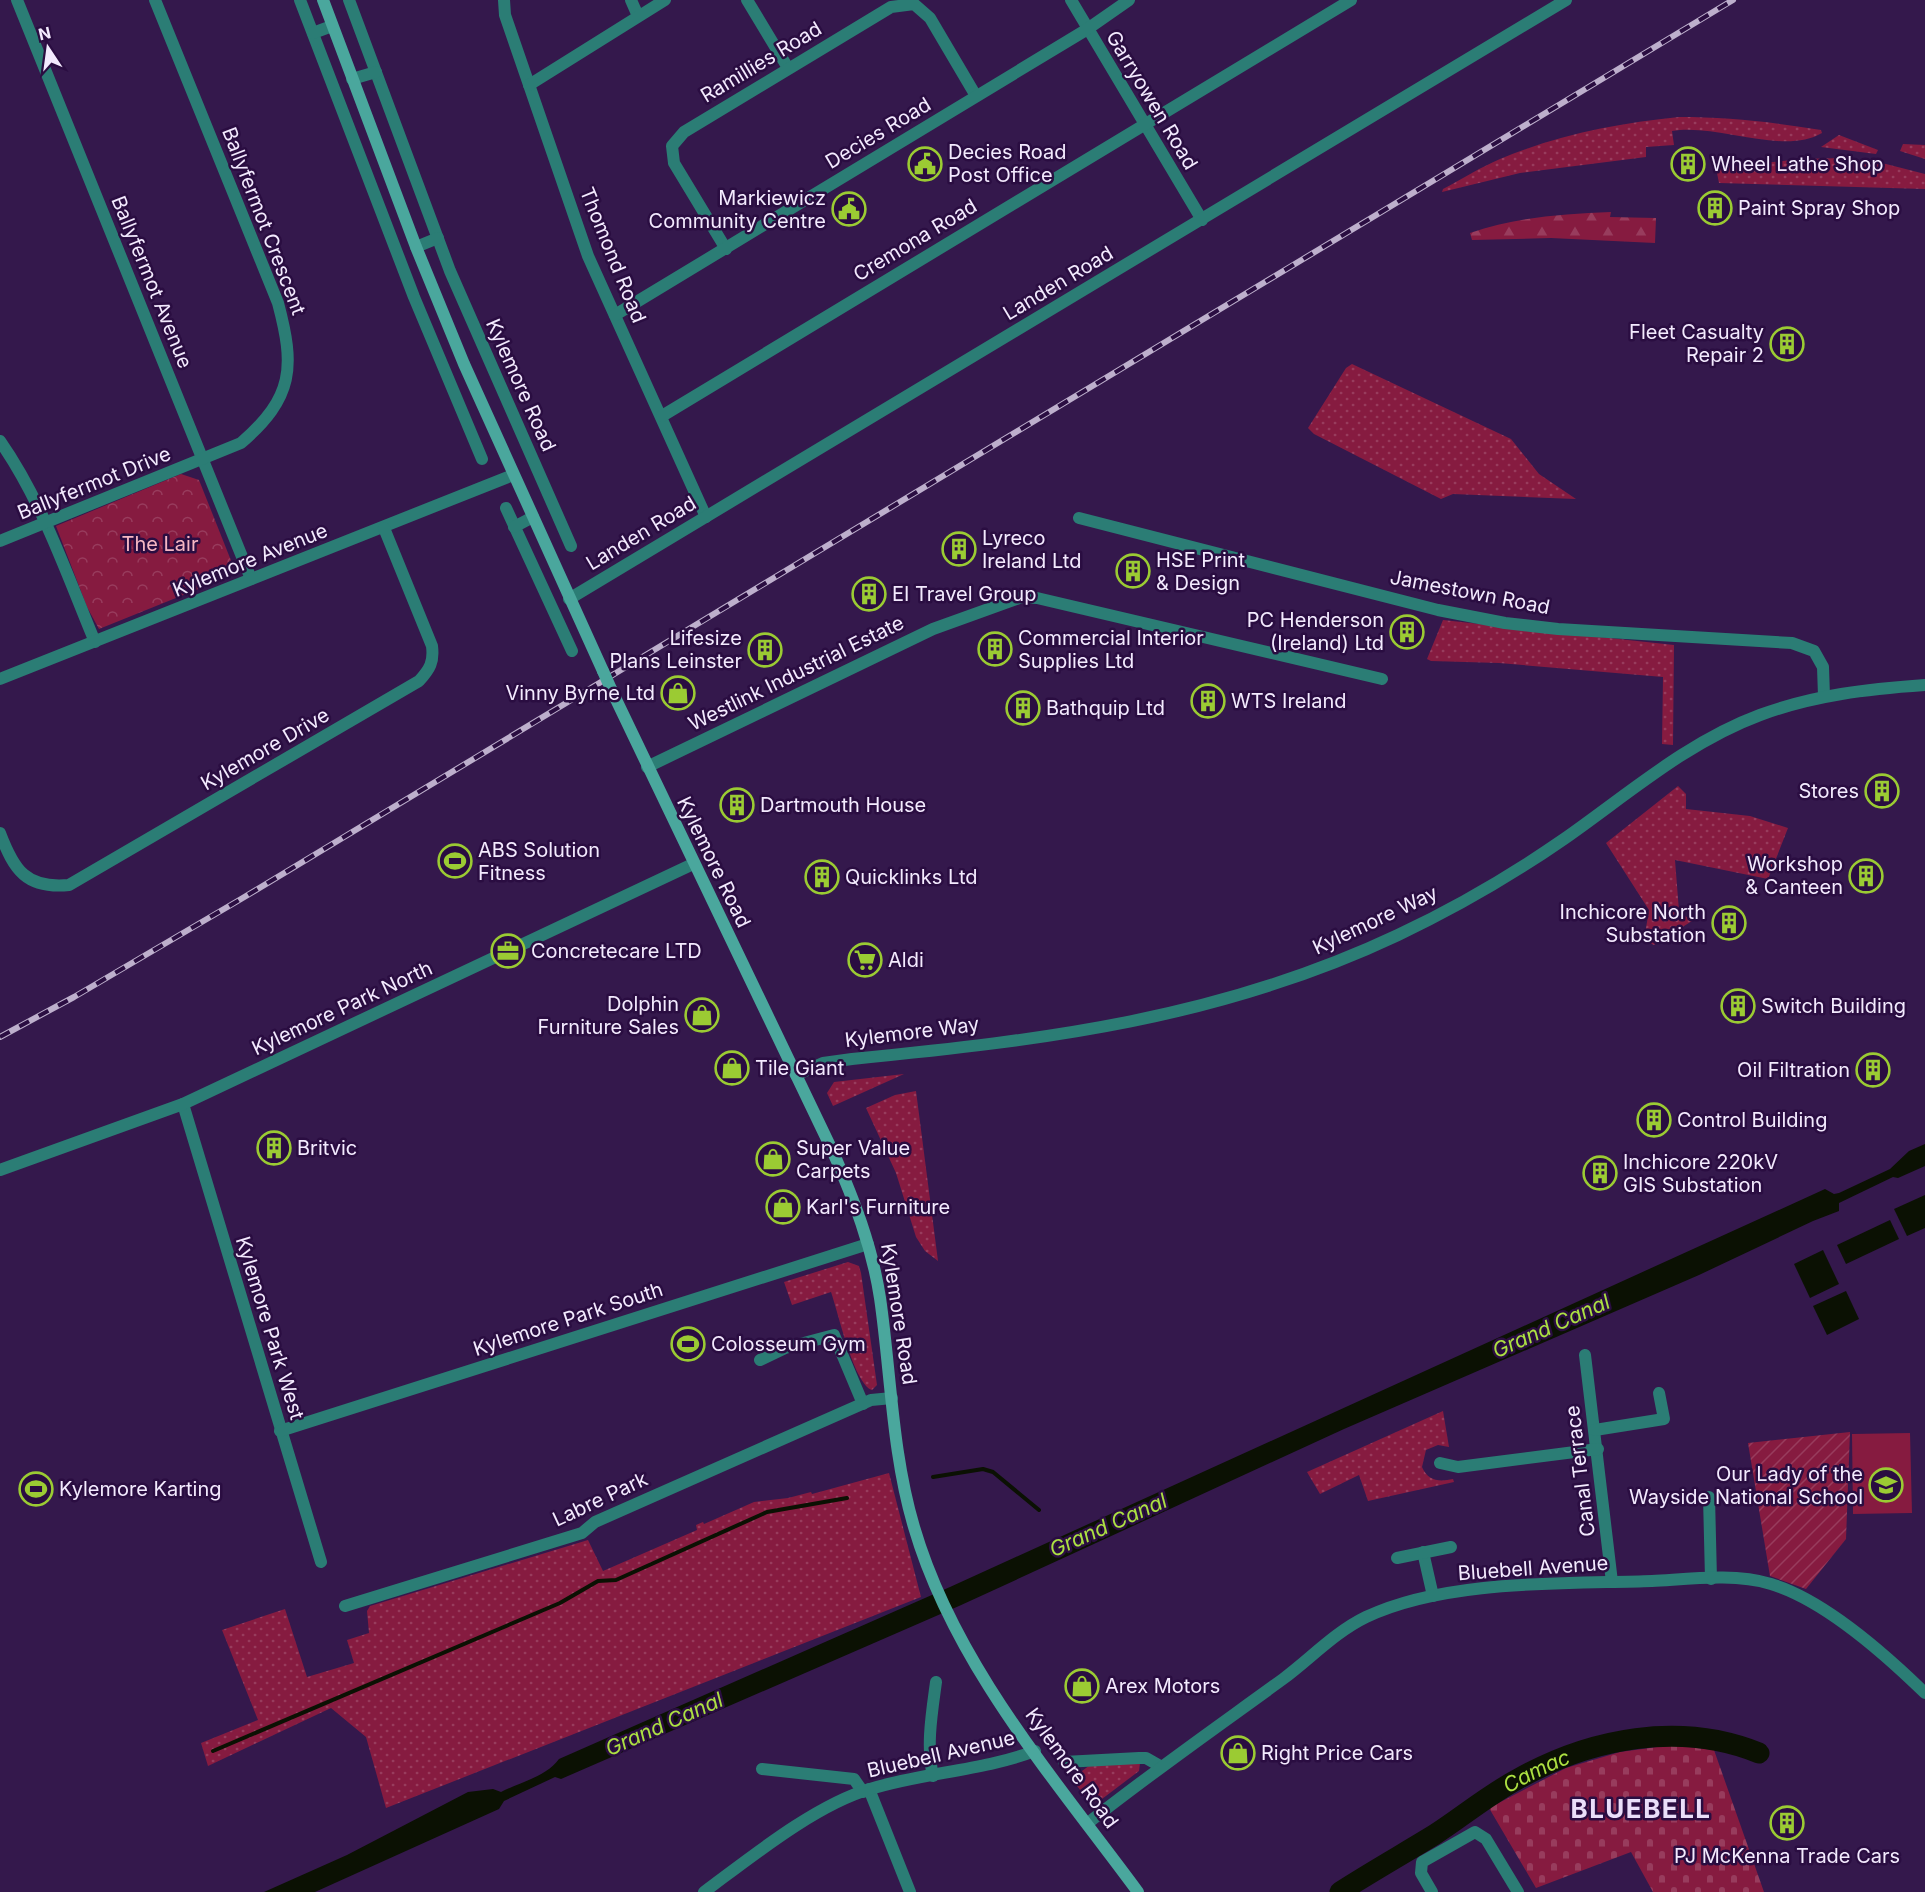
<svg xmlns="http://www.w3.org/2000/svg" width="1925" height="1892" font-family="Inter,sans-serif">
	<style>
		.grass { fill: url(#grass-dots) }
		.forest { fill: url(#forest-firs) }
		.cemetery { fill: url(#cemetery-stones) }
		.park { fill: url(#park-crowns) }
		.garden { fill: url(#garden-furrows) }
		.pitch { fill: #861b40 }
		.water { fill: #0b1103 }
		.lines { fill: none; stroke-linecap: round; stroke-linejoin: round }
		.stream { stroke: #0b1103; stroke-width: 4 }
		.river { stroke: #0b1103; stroke-width: 21 }
		.minor { stroke: #2b7d75; stroke-width: 12 }
		.secondary { stroke: #4aa79d; stroke-width: 12 }
		.rail-casing { stroke: #bdafcc; stroke-width: 6 }
		.rail { stroke: #2a0d41; stroke-width: 4; stroke-dasharray: 11; stroke-linecap: butt }
		.secondary-bridge { stroke: #4aa79d; stroke-width: 12 }
		.labels { text-anchor: middle; dominant-baseline: central; stroke-width: 5; stroke-linejoin: round; paint-order: stroke }
		.street-label { font-size: 20px; fill: #f3eafe; stroke: #2a0d41 }
		.poi-label { font-size: 20px; fill: #f3eafe; stroke: #2a0d41; text-anchor: start }
		.park-label { font-size: 20px; fill: #f7b7c3; stroke: #2a0d41 }
		.water-label { font-size: 21px; font-style: italic; fill: #ade142; stroke: #2a0d41 }
		.district-label { font-size: 26px; font-weight: bold; letter-spacing: 1.5px; fill: #eadef9; stroke: #2a0d41 }
	</style>
	<defs>
		<pattern id="grass-dots" width="8" height="8" patternUnits="userSpaceOnUse" patternTransform="scale(1.5)"><rect width="8" height="8" fill="#861b40"/><path d="M2 2h.1M6 6h.1" fill="none" stroke="#983c5d" stroke-width="1.8" stroke-linecap="round"/></pattern>
		<pattern id="forest-firs" width="22" height="20" patternUnits="userSpaceOnUse" patternTransform="scale(1.5)"><rect width="22" height="20" fill="#861b40"/><path d="M5 1l3.5 6h-7zM16 11l3.5 6h-7z" fill="#983c5d"/></pattern>
		<pattern id="cemetery-stones" width="16" height="16" patternUnits="userSpaceOnUse" patternTransform="scale(1.5)"><rect width="16" height="16" fill="#861b40"/><path d="M2 7V4a2 2 0 0 1 4 0v3zM10 15v-3a2 2 0 0 1 4 0v3z" fill="#983c5d"/></pattern>
		<pattern id="park-crowns" width="20" height="18" patternUnits="userSpaceOnUse" patternTransform="scale(1.5)"><rect width="20" height="18" fill="#861b40"/><path d="M2 6a3 3 0 1 1 6 0M12 15a3 3 0 1 1 6 0" fill="none" stroke="#983c5d"/></pattern>
		<pattern id="garden-furrows" width="10" height="10" patternUnits="userSpaceOnUse" patternTransform="scale(1.5)"><rect width="10" height="10" fill="#861b40"/><path d="M-1 1l2-2M0 10L10 0M9 11l2-2" fill="none" stroke="#983c5d"/></pattern>
	</defs>
	<rect width="100%" height="100%" fill="#34184c"/>
	<!-- grass -->
	<g class="grass">
		<path d="M1679 117C1727 117 1773 122 1821 130L1822 133C1783 156 1717 123 1672 131L1674 145 1646 147V157L1520 173 1442 192 1443 189C1462 179 1481 167 1500 159 1557 135 1618 123 1679 117Z"/>
		<path d="M1839 135 1878 150 1876 154 1821 147Z"/>
		<path d="M1903 144 1925 145V159L1900 151Z"/>
		<path d="M1845 158 1886 164 1925 174V189L1719 183 1716 168 1801 159Z"/>
		<path d="M1352 364 1511 439 1539 474 1576 499 1453 494 1441 499 1314 434 1308 428 1346 368Z"/>
		<path d="M1443 620 1674 645 1673 745 1662 744 1663 677 1499 663 1431 661 1427 659Z"/>
		<path d="M1678 786 1686 794V809L1750 816 1788 828 1768 879 1675 860 1679 911 1692 921 1654 945 1644 940 1649 910 1606 843Z"/>
		<path d="M904 1074 833 1106 827 1093 834 1082Z"/>
		<path d="M916 1091 938 1261 925 1251 916 1237 896 1173 866 1108 895 1095Z"/>
		<path d="M848 1262 859 1266 861 1273 877 1385 872 1390C854 1384 838 1312 831 1292L792 1305 784 1282Z"/>
		<path d="M1443 1411 1449 1447 1438 1445 1426 1450 1422 1467C1428 1481 1439 1482 1453 1479L1454 1482 1368 1501 1359 1475 1320 1494 1307 1472Z"/>
		<path d="M889 1473 921 1597 386 1808 366 1737 331 1708 208 1766 201 1743 258 1720 222 1630 285 1609 307 1677 354 1663 347 1640 369 1633 367 1611 370 1606 588 1540 603 1571 697 1530 696 1525 703 1522 704 1524 754 1502 788 1498 811 1492 812 1494Z"/>
		<path d="M1140 1763 1139 1771 1098 1802 1089 1801 1077 1786 1082 1771 1090 1765Z"/>
	</g>
	<!-- forest -->
	<path class="forest" d="M1611 212 1610 217 1656 218 1655 243 1551 238 1472 240 1470 233C1517 217 1562 214 1611 212Z"/>
	<!-- cemetery -->
	<path class="cemetery" d="M1672 1745 1714 1750 1764 1892H1653L1631 1852 1536 1888 1489 1808 1566 1768 1620 1752Z"/>
	<!-- park -->
	<path class="park" d="M181 474 199 480 232 563 233 573 228 577 99 629 87 607 56 526Z"/>
	<!-- garden -->
	<path class="garden" d="M1850 1432 1846 1539 1806 1589 1770 1576 1748 1443Z"/>
	<!-- pitch -->
	<path class="pitch" d="M1910 1433 1912 1513 1853 1514 1852 1434Z"/>
	<!-- water -->
	<g class="water">
		<path d="M1925 1144V1166L1898 1178 1893 1177 1839 1203V1211L1813 1221 1699 1275 1344 1429 959 1606 561 1779 555 1777 504 1801 499 1809 315 1892H264L347 1855 468 1792 493 1789 501 1792C520 1782 546 1777 559 1759L950 1587 1825 1189 1834 1194 1839 1193 1890 1169 1909 1151Z"/>
		<path d="M1925 1195V1228L1907 1236 1894 1209Z"/>
		<path d="M1890 1220 1899 1239 1846 1264 1837 1245Z"/>
		<path d="M1823 1250 1839 1284 1810 1298 1794 1264Z"/>
		<path d="M1846 1291 1859 1319 1827 1335 1813 1306Z"/>
	</g>
	<g class="lines">
		<!-- stream -->
		<g class="stream">
			<path d="M933 1477 983 1469 993 1472 1039 1510"/>
			<path d="M213 1751 560 1603 598 1581 616 1580 767 1512 847 1498"/>
		</g>
		<!-- river -->
		<path class="river" id="s1" d="M1340 1892C1371 1872 1403 1854 1434 1835 1462 1817 1488 1795 1518 1779 1591 1738 1680 1721 1759 1753"/>
		<!-- minor -->
		<g class="minor">
			<path d="M17 0 251 579"/>
			<path d="M300 0 414 297 482 459"/>
			<path d="M349 0 450 271 571 546"/>
			<path d="M504 0 505 15 588 256 706 517"/>
			<path d="M631 0 638 16"/>
			<path d="M747 0 788 68"/>
			<path d="M1071 0 1202 220"/>
			<path d="M313 33 332 26"/>
			<path d="M352 79 376 72"/>
			<path d="M529 85 665 0"/>
			<path d="M416 247 438 238"/>
			<path d="M726 249 674 163 672 146 684 132 891 7 914 4 930 18 976 96"/>
			<path d="M615 315 1086 30 1129 0"/>
			<path d="M662 416 1351 0"/>
			<path d="M0 441C42 501 67 575 95 642"/>
			<path d="M506 508 572 651"/>
			<path d="M1079 518 1438 610 1505 623 1558 629 1792 643 1814 651 1823 667 1824 696"/>
			<path d="M514 527 533 517"/>
			<path d="M0 541 241 443C294 397 295 367 278 303L155 0"/>
			<path d="M569 599 1566 0"/>
			<path d="M0 679 513 475"/>
			<path d="M647 767 933 629 1022 597 1037 598 1382 679"/>
			<path d="M0 833C14 870 26 889 69 885L419 681C430 669 434 662 432 646L384 528"/>
			<path d="M796 1075 823 1063 852 1059C1045 1040 1220 1019 1398 935 1455 908 1512 875 1564 839 1627 795 1687 742 1760 715 1814 695 1868 689 1925 685"/>
			<path d="M183 1104 321 1562"/>
			<path d="M0 1170 183 1104 693 864"/>
			<path d="M1585 1355 1612 1582"/>
			<path d="M760 1360 785 1348 834 1335 863 1404"/>
			<path d="M1595 1430 1664 1419 1659 1393"/>
			<path d="M280 1431 868 1244"/>
			<path d="M1440 1463 1458 1467 1598 1449"/>
			<path d="M1709 1497 1711 1579"/>
			<path d="M1423 1552 1433 1596"/>
			<path d="M1397 1558 1451 1547"/>
			<path d="M345 1606 582 1533 595 1522 846 1411 871 1400 892 1398"/>
			<path d="M1064 1762 1139 1758H1146L1160 1766"/>
			<path d="M762 1769 854 1779 863 1792"/>
			<path d="M933 1776C926 1746 932 1712 936 1682"/>
			<path d="M869 1789 910 1892"/>
			<path d="M1088 1823C1151 1773 1217 1727 1283 1679 1310 1659 1335 1632 1366 1617 1446 1579 1565 1584 1652 1581 1690 1579 1734 1573 1771 1584 1825 1600 1885 1654 1925 1693"/>
			<path d="M704 1892C750 1858 815 1805 870 1789 925 1772 982 1771 1035 1751"/>
			<path d="M1432 1892 1421 1873 1422 1862 1475 1832 1486 1839 1518 1892"/>
		</g>
		<!-- secondary -->
		<g class="secondary">
			<path d="M323 0 416 247 464 364 603 671"/>
			<path d="M611 689 833 1152C854 1200 872 1246 880 1298 891 1374 892 1453 914 1527 954 1664 1054 1778 1138 1892"/>
		</g>
		<defs>
			<path id="rail" d="M0 1037 74 997 241 899 1733 0"/>
		</defs>
		<!-- rail casing -->
		<use href="#rail" class="rail-casing"/>
		<!-- rail -->
		<use href="#rail" class="rail"/>
		<!-- secondary-bridge -->
		<path class="secondary-bridge" d="M603 671 611 689"/>
	</g>
	<!-- icons -->
	<defs>
		<symbol id="civic-ring" viewBox="-11 -11 22 22"><circle r="9.5" fill="#2a0d41" stroke="#9bcb33" stroke-width="1.5"/><path d="M-.6-6.5H3V-4.5H.6V-3L4-1V1h2V6H-6V1h2V-1L-.6-3ZM-1.2 2.5V6h2.4V2.5Z" fill="#9bcb33"/></symbol>
		<symbol id="building-ring" viewBox="-11 -11 22 22"><circle r="9.5" fill="#2a0d41" stroke="#9bcb33" stroke-width="1.5"/><path d="M-4-6H4V6H1V3H-1V6H-4ZM-2.5-4.3h1.7v1.8h-1.7ZM.8-4.3h1.7v1.8H.8ZM-2.5-1h1.7V.8h-1.7ZM.8-1h1.7V.8H.8Z" fill="#9bcb33"/></symbol>
		<symbol id="shop-ring" viewBox="-11 -11 22 22"><circle r="9.5" fill="#2a0d41" stroke="#9bcb33" stroke-width="1.5"/><path d="M-5-2.5h2.3a2.7 3.5 0 0 1 5.4 0H5L5.5 6h-11ZM-1.5-2.5h3a1.5 2.3 0 0 0-3 0Z" fill="#9bcb33"/></symbol>
		<symbol id="stadium-ring" viewBox="-11 -11 22 22"><circle r="9.5" fill="#2a0d41" stroke="#9bcb33" stroke-width="1.5"/><path d="M0-5a6.5 5 0 1 0 0 10a6.5 5 0 1 0 0-10ZM-3.5-1.8h7v3.6h-7Z" fill="#9bcb33"/></symbol>
		<symbol id="office-ring" viewBox="-11 -11 22 22"><circle r="9.5" fill="#2a0d41" stroke="#9bcb33" stroke-width="1.5"/><path d="M-6-3h4V-5.5h4V-3h4V5H-6ZM-1-4.5V-3h2v-1.5ZM-6 0V1H6V0Z" fill="#9bcb33"/></symbol>
		<symbol id="supermarket-ring" viewBox="-11 -11 22 22"><circle r="9.5" fill="#2a0d41" stroke="#9bcb33" stroke-width="1.5"/><path d="M-6-5.5h2.5l.6 2H6L4.5 2H-2.5L-4.4-4H-6ZM-1.5 3.2a1.3 1.3 0 1 0 .1 0ZM3 3.2a1.3 1.3 0 1 0 .1 0Z" fill="#9bcb33"/></symbol>
		<symbol id="school-ring" viewBox="-11 -11 22 22"><circle r="9.5" fill="#2a0d41" stroke="#9bcb33" stroke-width="1.5"/><path d="M0-5L7-2L0 1L-7-2ZM-4 1L0 2.5L4 1V4Q0 6-4 4Z" fill="#9bcb33"/></symbol>
	</defs>
	<g fill-rule="evenodd">
		<use href="#civic-ring" x="906" y="145" width="38" height="38"/>
		<use href="#building-ring" x="1669" y="145" width="38" height="38"/>
		<use href="#building-ring" x="1696" y="189" width="38" height="38"/>
		<use href="#civic-ring" x="830" y="190" width="38" height="38"/>
		<use href="#building-ring" x="1768" y="325" width="38" height="38"/>
		<use href="#building-ring" x="940" y="530" width="38" height="38"/>
		<use href="#building-ring" x="1114" y="552" width="38" height="38"/>
		<use href="#building-ring" x="850" y="575" width="38" height="38"/>
		<use href="#building-ring" x="1388" y="613" width="38" height="38"/>
		<use href="#building-ring" x="976" y="630" width="38" height="38"/>
		<use href="#building-ring" x="746" y="631" width="38" height="38"/>
		<use href="#shop-ring" x="659" y="674" width="38" height="38"/>
		<use href="#building-ring" x="1189" y="682" width="38" height="38"/>
		<use href="#building-ring" x="1004" y="689" width="38" height="38"/>
		<use href="#building-ring" x="1863" y="772" width="38" height="38"/>
		<use href="#building-ring" x="718" y="786" width="38" height="38"/>
		<use href="#stadium-ring" x="436" y="842" width="38" height="38"/>
		<use href="#building-ring" x="1847" y="857" width="38" height="38"/>
		<use href="#building-ring" x="803" y="858" width="38" height="38"/>
		<use href="#building-ring" x="1710" y="904" width="38" height="38"/>
		<use href="#office-ring" x="489" y="932" width="38" height="38"/>
		<use href="#supermarket-ring" x="846" y="941" width="38" height="38"/>
		<use href="#building-ring" x="1719" y="987" width="38" height="38"/>
		<use href="#shop-ring" x="683" y="996" width="38" height="38"/>
		<use href="#shop-ring" x="713" y="1049" width="38" height="38"/>
		<use href="#building-ring" x="1854" y="1051" width="38" height="38"/>
		<use href="#building-ring" x="1635" y="1101" width="38" height="38"/>
		<use href="#building-ring" x="255" y="1129" width="38" height="38"/>
		<use href="#shop-ring" x="754" y="1140" width="38" height="38"/>
		<use href="#building-ring" x="1581" y="1154" width="38" height="38"/>
		<use href="#shop-ring" x="764" y="1188" width="38" height="38"/>
		<use href="#stadium-ring" x="669" y="1325" width="38" height="38"/>
		<use href="#school-ring" x="1867" y="1466" width="38" height="38"/>
		<use href="#stadium-ring" x="17" y="1470" width="38" height="38"/>
		<use href="#shop-ring" x="1063" y="1667" width="38" height="38"/>
		<use href="#shop-ring" x="1219" y="1734" width="38" height="38"/>
		<use href="#building-ring" x="1768" y="1804" width="38" height="38"/>
	</g>
	<g class="labels">
		<!-- street labels -->
		<g class="street-label">
			<text transform="translate(761 62) rotate(-31)">Ramillies Road</text>
			<text transform="translate(1152 100) rotate(59)">Garryowen Road</text>
			<text transform="translate(878 133) rotate(-31)">Decies Road</text>
			<text transform="translate(264 221) rotate(69)">Ballyfermot Crescent</text>
			<text transform="translate(915 240) rotate(-31)">Cremona Road</text>
			<text transform="translate(613 255) rotate(68)">Thomond Road</text>
			<text transform="translate(152 282) rotate(68)">Ballyfermot Avenue</text>
			<text transform="translate(1058 283) rotate(-31)">Landen Road</text>
			<text transform="translate(521 385) rotate(66)">Kylemore Road</text>
			<text transform="translate(94 483) rotate(-22)">Ballyfermot Drive</text>
			<text transform="translate(641 533) rotate(-31)">Landen Road</text>
			<text transform="translate(250 560) rotate(-22)">Kylemore Avenue</text>
			<text transform="translate(1470 592) rotate(11)">Jamestown Road</text>
			<text transform="translate(796 673) rotate(-26)">Westlink Industrial Estate</text>
			<text transform="translate(265 749) rotate(-30)">Kylemore Drive</text>
			<text transform="translate(714 862) rotate(64)">Kylemore Road</text>
			<text transform="translate(1375 920) rotate(-25)">Kylemore Way</text>
			<text transform="translate(342 1008) rotate(-25)">Kylemore Park North</text>
			<text transform="translate(912 1032) rotate(-7)">Kylemore Way</text>
			<text transform="translate(899 1314) rotate(81)">Kylemore Road</text>
			<text transform="translate(568 1319) rotate(-18)">Kylemore Park South</text>
			<text transform="translate(270 1328) rotate(73)">Kylemore Park West</text>
			<text transform="translate(1580 1471) rotate(-97)">Canal Terrace</text>
			<text transform="translate(600 1499) rotate(-25)">Labre Park</text>
			<text transform="translate(1533 1568) rotate(-4)">Bluebell Avenue</text>
			<text transform="translate(941 1754) rotate(-13)">Bluebell Avenue</text>
			<text transform="translate(1072 1768) rotate(54)">Kylemore Road</text>
		</g>
		<!-- poi labels -->
		<g class="poi-label">
			<text x="948" y="152">Decies Road<tspan x="948" dy="23">Post Office</tspan></text>
			<text x="1711" y="164">Wheel Lathe Shop</text>
			<text x="826" y="198" text-anchor="end">Markiewicz<tspan x="826" dy="23">Community Centre</tspan></text>
			<text x="1738" y="208">Paint Spray Shop</text>
			<text x="1764" y="332" text-anchor="end">Fleet Casualty<tspan x="1764" dy="23">Repair 2</tspan></text>
			<text x="982" y="538">Lyreco<tspan x="982" dy="23">Ireland Ltd</tspan></text>
			<text x="1156" y="560">HSE Print<tspan x="1156" dy="23">&amp; Design</tspan></text>
			<text x="892" y="594">EI Travel Group</text>
			<text x="1384" y="620" text-anchor="end">PC Henderson<tspan x="1384" dy="23">(Ireland) Ltd</tspan></text>
			<text x="742" y="638" text-anchor="end">Lifesize<tspan x="742" dy="23">Plans Leinster</tspan></text>
			<text x="1018" y="638">Commercial Interior<tspan x="1018" dy="23">Supplies Ltd</tspan></text>
			<text x="655" y="693" text-anchor="end">Vinny Byrne Ltd</text>
			<text x="1231" y="701">WTS Ireland</text>
			<text x="1046" y="708">Bathquip Ltd</text>
			<text x="1859" y="791" text-anchor="end">Stores</text>
			<text x="760" y="805">Dartmouth House</text>
			<text x="478" y="850">ABS Solution<tspan x="478" dy="23">Fitness</tspan></text>
			<text x="1843" y="864" text-anchor="end">Workshop<tspan x="1843" dy="23">&amp; Canteen</tspan></text>
			<text x="845" y="877">Quicklinks Ltd</text>
			<text x="1706" y="912" text-anchor="end">Inchicore North<tspan x="1706" dy="23">Substation</tspan></text>
			<text x="531" y="951">Concretecare LTD</text>
			<text x="888" y="960">Aldi</text>
			<text x="679" y="1004" text-anchor="end">Dolphin<tspan x="679" dy="23">Furniture Sales</tspan></text>
			<text x="1761" y="1006">Switch Building</text>
			<text x="755" y="1068">Tile Giant</text>
			<text x="1850" y="1070" text-anchor="end">Oil Filtration</text>
			<text x="1677" y="1120">Control Building</text>
			<text x="297" y="1148">Britvic</text>
			<text x="796" y="1148">Super Value<tspan x="796" dy="23">Carpets</tspan></text>
			<text x="1623" y="1162">Inchicore 220kV<tspan x="1623" dy="23">GIS Substation</tspan></text>
			<text x="806" y="1207">Karl's Furniture</text>
			<text x="711" y="1344">Colosseum Gym</text>
			<text x="1863" y="1474" text-anchor="end">Our Lady of the<tspan x="1863" dy="23">Wayside National School</tspan></text>
			<text x="59" y="1489">Kylemore Karting</text>
			<text x="1105" y="1686">Arex Motors</text>
			<text x="1261" y="1753">Right Price Cars</text>
			<text x="1787" y="1856" text-anchor="middle">PJ McKenna Trade Cars</text>
		</g>
		<!-- park labels -->
		<g class="park-label">
			<text x="160" y="544">The Lair</text>
		</g>
		<!-- water labels -->
		<g class="water-label">
			<text transform="translate(1551 1326) rotate(-24)">Grand Canal</text>
			<text transform="translate(1108 1525) rotate(-24)">Grand Canal</text>
			<text transform="translate(664 1724) rotate(-24)">Grand Canal</text>
			<text stroke="none"><textPath href="#s1" startOffset="231">Camac</textPath></text>
		</g>
		<!-- district labels -->
		<g class="district-label">
			<text x="1641" y="1808">BLUEBELL</text>
		</g>
	</g>
	<!-- north arrow -->
	<g transform="translate(48 48) rotate(347)" stroke="#2a0d41" stroke-width="4.5" paint-order="stroke">
	<path d="M0-4.5L10 22L0 15L-10 22Z" fill="#f3eafe"/>
	<text y="-9" font-size="16" font-weight="bold" text-anchor="middle" fill="#f3eafe">N</text>
	</g>
</svg>
